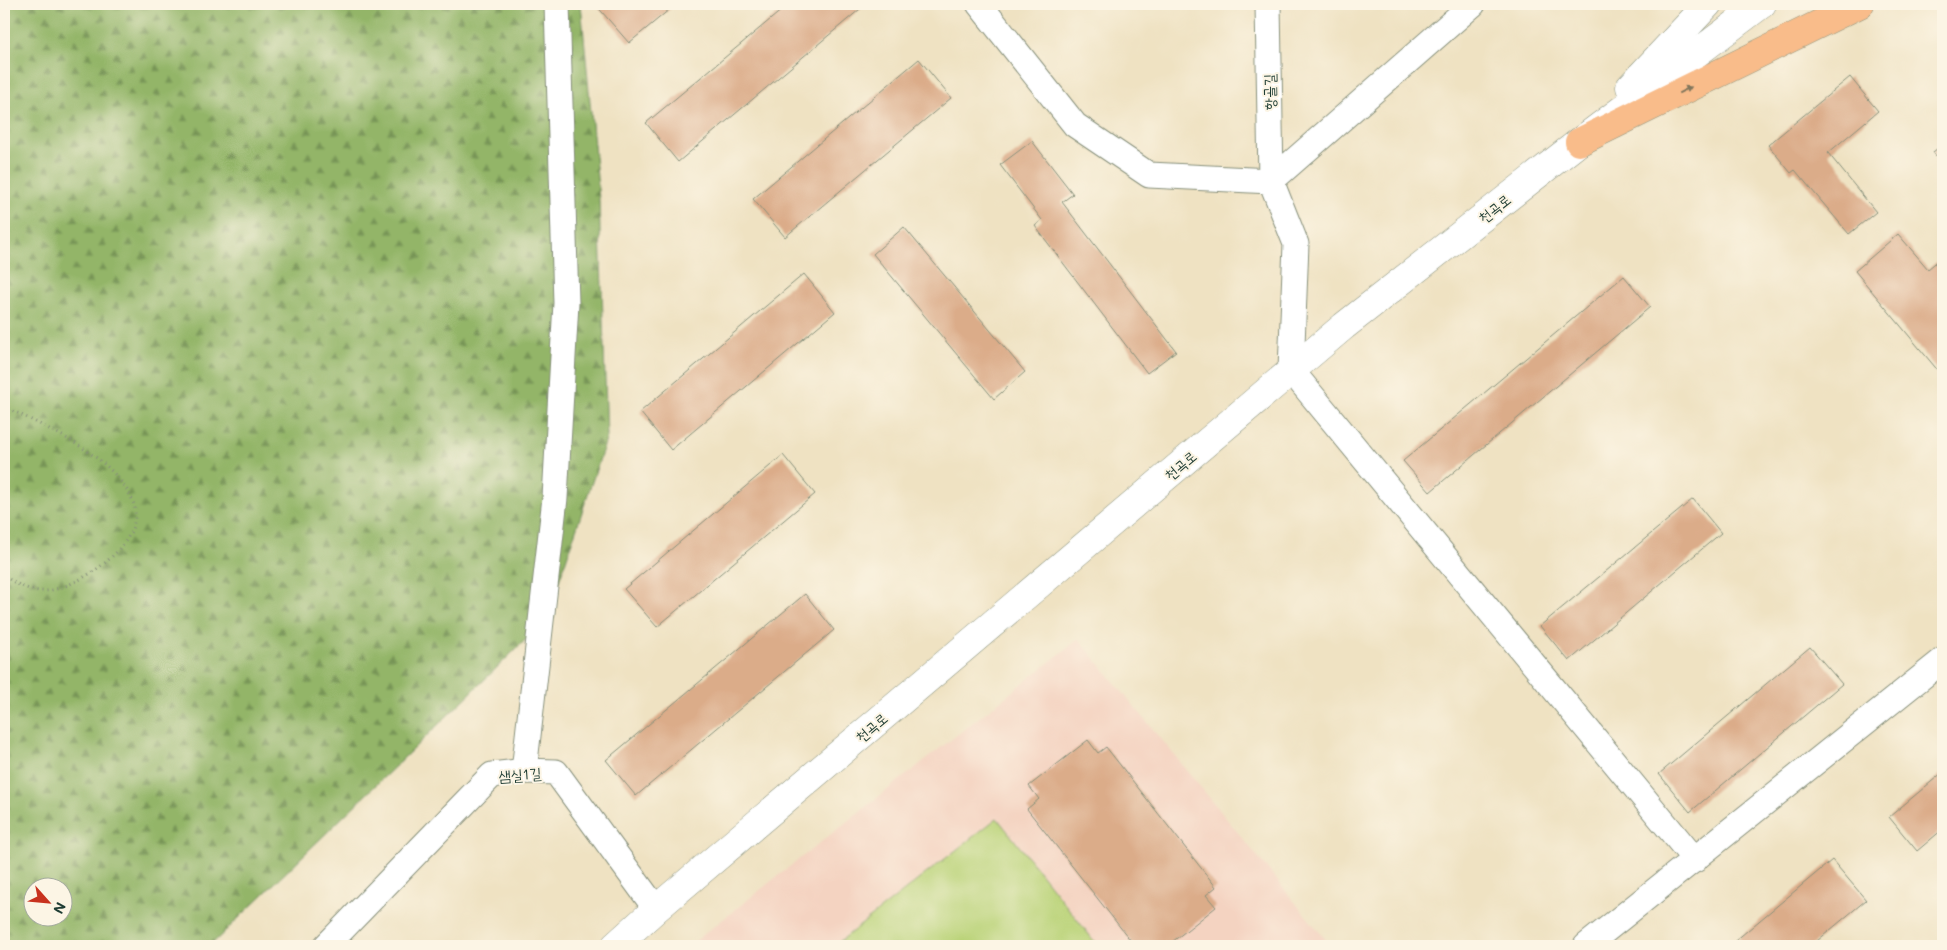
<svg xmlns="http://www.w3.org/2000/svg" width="1947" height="950" font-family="Mali,'Poor Story',sans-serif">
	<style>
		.built { fill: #f4d3c1 }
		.forest { fill: url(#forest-firs); stroke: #59794e; fill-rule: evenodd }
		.pitch { fill: #bad378; stroke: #6c8856 }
		.building { fill: #dbac89 }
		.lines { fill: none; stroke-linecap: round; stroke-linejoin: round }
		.minor-casing { stroke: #87907b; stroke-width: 27 }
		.tertiary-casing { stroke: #87907b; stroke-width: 29 }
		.primary-casing { stroke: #87907b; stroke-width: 29 }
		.path { stroke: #87907b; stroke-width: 3; stroke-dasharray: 1 4; stroke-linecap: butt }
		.minor { stroke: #fff; stroke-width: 25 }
		.tertiary { stroke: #fff; stroke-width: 28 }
		.primary { stroke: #f9bc8a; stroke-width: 28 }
		.oneway { fill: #81765b }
		.labels { text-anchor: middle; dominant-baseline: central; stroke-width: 4; stroke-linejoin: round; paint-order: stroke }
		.street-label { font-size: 15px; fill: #1f3d34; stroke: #fcf5e5 }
	</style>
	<defs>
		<pattern id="forest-firs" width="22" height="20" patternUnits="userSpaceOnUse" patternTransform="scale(1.25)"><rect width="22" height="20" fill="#93b568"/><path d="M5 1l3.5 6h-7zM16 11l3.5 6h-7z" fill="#779456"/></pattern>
	</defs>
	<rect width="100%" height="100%" fill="#fcf5e5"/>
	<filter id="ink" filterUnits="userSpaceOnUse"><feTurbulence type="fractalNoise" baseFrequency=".02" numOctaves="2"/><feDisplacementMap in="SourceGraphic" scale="10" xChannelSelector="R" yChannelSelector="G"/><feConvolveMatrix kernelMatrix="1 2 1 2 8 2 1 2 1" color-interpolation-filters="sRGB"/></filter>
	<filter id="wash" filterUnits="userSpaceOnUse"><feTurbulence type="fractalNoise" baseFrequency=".0096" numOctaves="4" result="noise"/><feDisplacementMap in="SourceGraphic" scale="20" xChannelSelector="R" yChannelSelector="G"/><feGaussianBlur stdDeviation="1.12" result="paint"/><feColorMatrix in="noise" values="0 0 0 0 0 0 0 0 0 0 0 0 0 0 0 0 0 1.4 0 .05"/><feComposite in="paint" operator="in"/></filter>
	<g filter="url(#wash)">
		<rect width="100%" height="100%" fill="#efe2c2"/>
		<!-- built -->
		<path class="built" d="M1079 639 1331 946H689Z"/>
		<!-- forest -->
		<path class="forest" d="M4 4H581L599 199 607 437 546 620 210 946H4ZM32 888H62V918H32Z"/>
		<!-- pitch -->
		<path class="pitch" d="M997 818 1098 946H834Z"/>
		<g id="blocks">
			<!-- building -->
			<g class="building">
				<path d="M595 4H676L629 43Z"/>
				<path d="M789 4H866L678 162 646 123Z"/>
				<path d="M919 59 951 98 785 237 753 199Z"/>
				<path d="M1850 77 1878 111 1828 153 1876 212 1849 234 1795 170 1791 173 1768 145Z"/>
				<path d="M1032 141 1073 194 1062 202 1176 351 1147 373 1035 226 1042 220 1000 165Z"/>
				<path d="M1943 144V165L1933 152Z"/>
				<path d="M904 227 1025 372 994 399 873 254Z"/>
				<path d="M1898 234 1928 269 1940 259 1943 264V370L1940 373 1855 271Z"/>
				<path d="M804 274 835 312 671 450 640 412Z"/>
				<path d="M1624 276 1650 307 1430 492 1403 461Z"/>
				<path d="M783 455 815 494 657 627 624 589Z"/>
				<path d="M1693 499 1721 533 1569 661 1540 626Z"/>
				<path d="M805 594 834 630 636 796 606 760Z"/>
				<path d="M1810 647 1842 684 1690 812 1659 774Z"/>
				<path d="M1088 740 1098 753 1106 747 1216 887 1206 895 1216 907 1167 946H1152L1148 941 1142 946H1135L1027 809 1039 799 1029 786Z"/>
				<path d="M1943 772V829L1917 851 1889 817Z"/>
				<path d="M1832 860 1866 900 1811 946H1729Z"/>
			</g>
		</g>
	</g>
	<g filter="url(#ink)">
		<use href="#blocks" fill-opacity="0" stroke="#87907b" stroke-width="1"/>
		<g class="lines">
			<defs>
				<g id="minor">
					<path d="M979 4 1075 125 1149 175 1271 181 1296 244 1291 370 1695 860"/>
					<path d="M1268 4 1271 181"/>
					<path d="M1271 181 1473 4"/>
					<path d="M524 771 555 498 566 303 557 4"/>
					<path d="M326 946 492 775 524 771 556 772 656 909"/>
					<path d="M1586 946 1943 660"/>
				</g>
				<g id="tertiary">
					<path d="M1630 87 1708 4"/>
					<path d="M615 946 656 909 1344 326 1579 142 1762 4"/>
				</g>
				<path id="primary" d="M1579 142 1860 4"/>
			</defs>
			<!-- minor casing -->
			<use href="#minor" class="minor-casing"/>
			<!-- tertiary casing -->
			<use href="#tertiary" class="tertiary-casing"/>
			<!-- primary casing -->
			<use href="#primary" class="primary-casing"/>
			<!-- path -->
			<path class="path" d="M4 406C47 429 108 452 131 497 153 539 82 587 46 591 29 592 17 584 4 576"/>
			<!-- minor -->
			<use href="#minor" class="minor"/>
			<!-- tertiary -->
			<use href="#tertiary" class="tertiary"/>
			<!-- primary -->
			<use href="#primary" class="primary"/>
		</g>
		<!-- one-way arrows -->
		<defs><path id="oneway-solid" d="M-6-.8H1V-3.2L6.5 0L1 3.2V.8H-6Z" transform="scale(1.25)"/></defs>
		<use class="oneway" href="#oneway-solid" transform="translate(1685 90) rotate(-26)"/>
	</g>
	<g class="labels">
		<!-- street labels -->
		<g class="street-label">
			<text transform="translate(1269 92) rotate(-91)">항골길</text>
			<text transform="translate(1494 208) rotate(-38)">천곡로</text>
			<text transform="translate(1180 465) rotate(-40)">천곡로</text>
			<text transform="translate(871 727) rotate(-40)">천곡로</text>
			<text transform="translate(520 774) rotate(-4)">샘실1길</text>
		</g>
	</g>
	<!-- margin -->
	<rect width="1947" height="950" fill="none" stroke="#fcf5e5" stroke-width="20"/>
	<!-- north arrow -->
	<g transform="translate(48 902) rotate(117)"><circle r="24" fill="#fcf5e5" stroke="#a4ab9e"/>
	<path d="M0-4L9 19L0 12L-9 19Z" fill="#c8321e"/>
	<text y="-8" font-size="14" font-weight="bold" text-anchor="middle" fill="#1f3d34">N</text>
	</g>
</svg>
